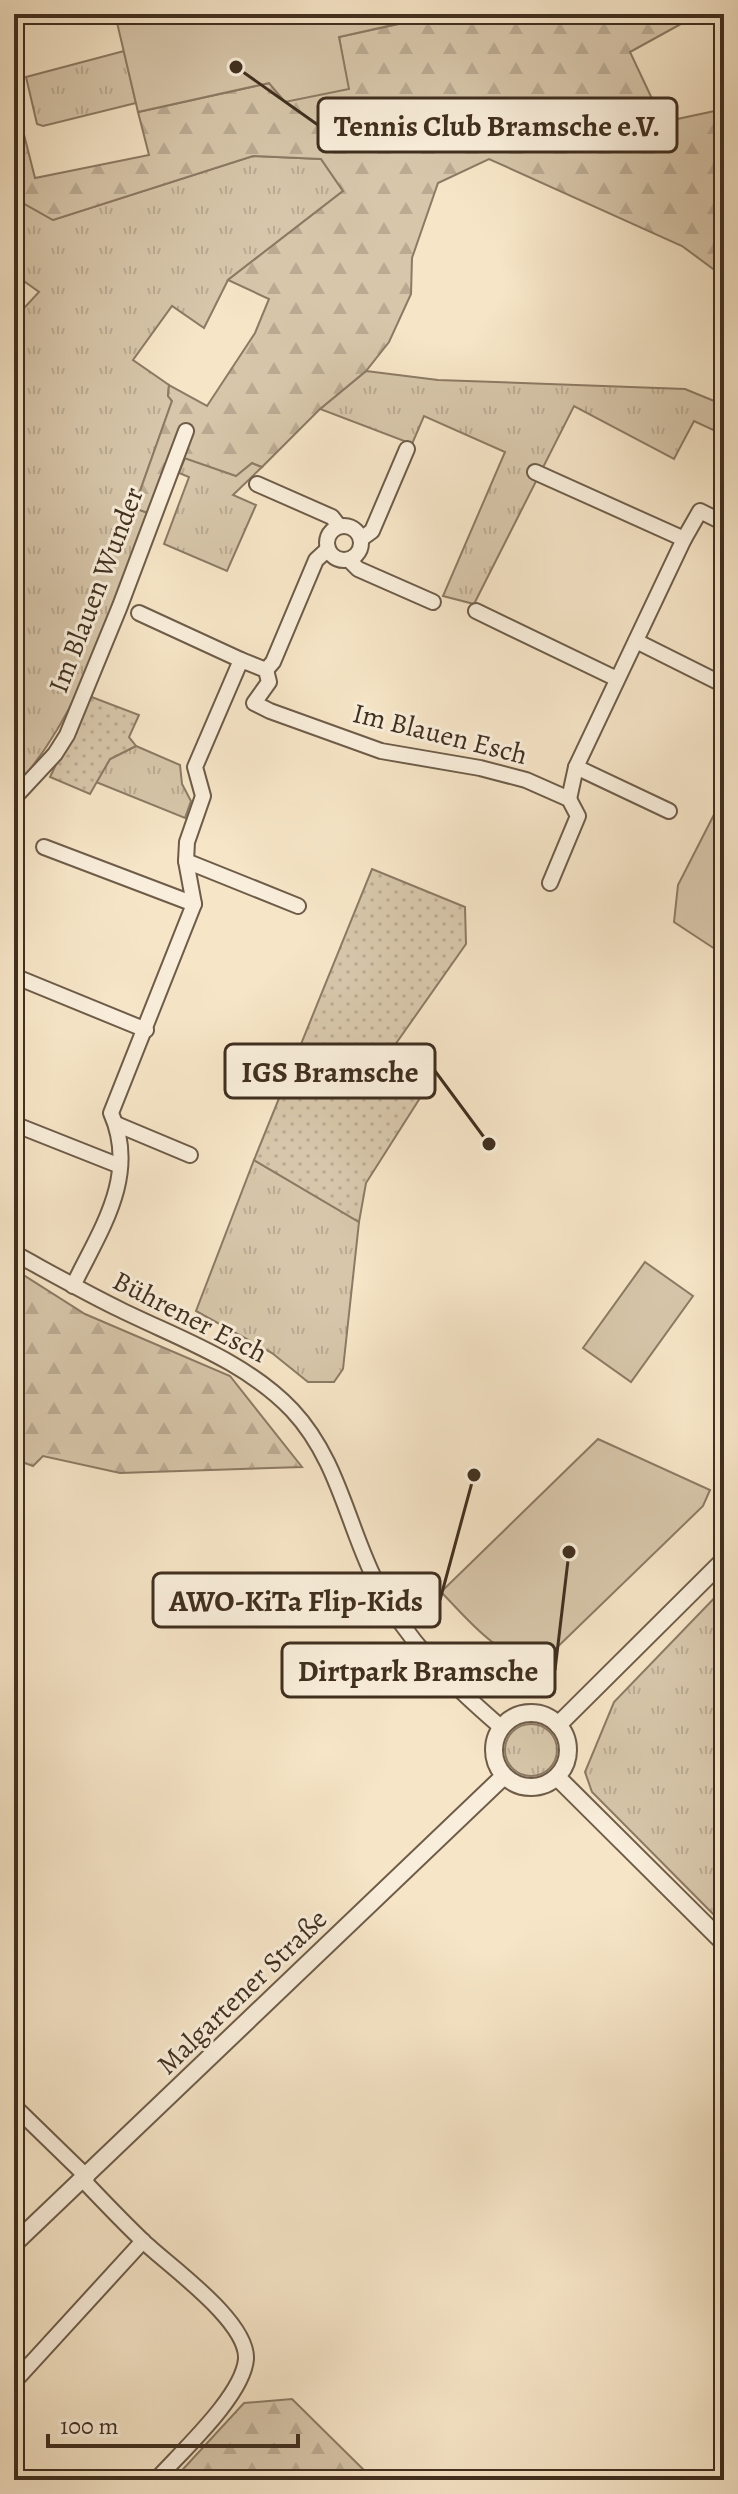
<svg xmlns="http://www.w3.org/2000/svg" width="738" height="2494" font-family="Alegreya,serif">
	<style>
		.grass { fill: url(#grass-tufts); stroke: #8c7a64; stroke-width: 2 }
		.forest { fill: url(#forest-firs); stroke: #8c7a64; stroke-width: 2 }
		.park { fill: url(#park-dots); stroke: #8c7a64; stroke-width: 2 }
		.garden { fill: #d7c6aa; stroke: #8c7a64; stroke-width: 2 }
		.lines { fill: none; stroke-linecap: round; stroke-linejoin: round }
		.minor-casing { stroke: #6e5c49; stroke-width: 18 }
		.tertiary-casing { stroke: #6e5c49; stroke-width: 20 }
		.minor { stroke: #f9eedb; stroke-width: 14 }
		.tertiary { stroke: #f9eedb; stroke-width: 16 }
		.labels { text-anchor: middle; dominant-baseline: central; stroke-width: 6; stroke-linejoin: round; paint-order: stroke }
		.street-label { font-size: 28px; fill: #402f1f; stroke: #f9eedb }
		.leader { fill: none; stroke: #402f1f; stroke-width: 3 }
		.callout-dot { fill: #402f1f; stroke: #f9eedb; stroke-width: 3 }
		.callout { fill: #f9eedb; stroke: #402f1f; stroke-width: 3 }
		.callout-label { font-size: 30px; text-anchor: middle; font-weight: bold; fill: #402f1f }
	</style>
	<defs>
		<pattern id="grass-tufts" width="24" height="20" patternUnits="userSpaceOnUse" patternTransform="scale(2)"><rect width="24" height="20" fill="#d7c6aa"/><path d="M3 7l-1-3M5 7V3M7 7l1-3M15 17l-1-3M17 17v-4M19 17l1-3" fill="none" stroke="#baaa92"/></pattern>
		<pattern id="forest-firs" width="22" height="20" patternUnits="userSpaceOnUse" patternTransform="scale(2)"><rect width="22" height="20" fill="#d7c6aa"/><path d="M5 1l3.5 6h-7zM16 11l3.5 6h-7z" fill="#baaa92"/></pattern>
		<pattern id="park-dots" width="8" height="8" patternUnits="userSpaceOnUse" patternTransform="scale(2)"><rect width="8" height="8" fill="#d7c6aa"/><path d="M2 2h.1M6 6h.1" fill="none" stroke="#baaa92" stroke-width="1.8" stroke-linecap="round"/></pattern>
	</defs>
	<rect width="100%" height="100%" fill="#f6e5c7"/>
	<filter id="stains"><feTurbulence type="fractalNoise" baseFrequency=".0025" numOctaves="4"/><feColorMatrix values="0 0 0 0 .2 0 0 0 0 .09 0 0 0 0 .02 0 0 0 .5 -.17"/></filter>
	<radialGradient id="worn" r=".72"><stop offset=".6" stop-color="#630" stop-opacity="0"/><stop offset="1" stop-color="#630" stop-opacity=".3"/></radialGradient>
	<!-- grass -->
	<g class="grass">
		<path d="M124 51 136 103 43 126 37 124 26 77Z"/>
		<path d="M253 156 321 159 343 191 228 280 204 328 172 306 133 360 169 385 168 396 172 401 134 508 148 513C111 606 83 714 14 788V517L20 514 14 509V319L39 292 14 274V198L53 220Z"/>
		<path d="M366 371 438 380 685 389 724 405V435L694 421 674 459 574 406 474 604 443 596 505 452 424 416 412 444 320 409Z"/>
		<path d="M185 458 236 475 252 463 262 467 233 495 256 505 227 571 164 544 189 477 179 473Z"/>
		<path d="M136 746 180 765 182 784 191 801 185 818 96 782 110 759Z"/>
		<path d="M254 1160 359 1222 343 1369 334 1382H308L272 1353 196 1311Z"/>
		<path d="M724 1588V1925L592 1792 585 1772 614 1702Z"/>
		<circle cx="531" cy="1750" r="26"/>
	</g>
	<!-- forest -->
	<g class="forest">
		<path d="M427 14H699L630 52 663 122 724 109V277L682 246 489 159 438 183 412 258 411 294 389 342 366 371 320 409 262 467 252 463 236 476 170 453 148 513 134 508 172 401 168 396 169 385 207 406 255 333 269 299 228 280 343 191 321 159 253 156 53 220 14 198V95L35 178 149 155 138 112 270 83 348 89 339 37 427 18Z"/>
		<path d="M14 1269 85 1314 230 1376 302 1467 120 1473 43 1456 33 1466 14 1459Z"/>
		<path d="M292 2399 374 2480H173L244 2403Z"/>
	</g>
	<!-- park -->
	<g class="park">
		<path d="M89 696 139 715 129 737 136 746 110 759 90 794 50 777Z"/>
		<path d="M372 869 465 907 466 944 378 1069 420 1098 366 1183 359 1222 254 1160Z"/>
	</g>
	<!-- garden -->
	<g class="garden">
		<path d="M115 14H427L428 17 339 37 349 89 285 102 269 83 138 112Z"/>
		<path d="M724 795V955L674 922 678 885Z"/>
		<path d="M645 1262 693 1296 631 1382 583 1348Z"/>
		<path d="M598 1439 710 1490 703 1506 545 1659C500 1663 471 1622 441 1592Z"/>
	</g>
	<g class="lines">
		<defs>
			<g id="minor">
				<path d="M535 472 684 539 576 767 569 799"/>
				<path d="M257 484 332 517 339 526"/>
				<circle cx="344" cy="543" r="17"/>
				<path d="M361 539 372 531 407 449"/>
				<path d="M684 539 700 511 724 523"/>
				<path d="M349 560 358 569 433 602"/>
				<path d="M476 611 617 679"/>
				<path d="M139 613 241 660"/>
				<path d="M636 641 724 685"/>
				<path d="M266 670 273 662 316 560 328 549"/>
				<path d="M576 767 669 811"/>
				<path d="M14 798 55 754 67 735 120 606 186 431"/>
				<path d="M44 847 194 904"/>
				<path d="M186 861 298 906"/>
				<path d="M14 976 146 1030"/>
				<path d="M14 1124 120 1166"/>
				<path d="M116 1124 190 1155"/>
				<path d="M14 1253C49 1272 84 1292 121 1310 180 1339 245 1361 292 1410 338 1459 347 1524 376 1582 406 1641 452 1685 502 1728"/>
				<path d="M73 1286C100 1230 139 1176 111 1113L194 904 186 861 187 842 203 796 195 767 241 660 266 670 269 682 254 703 270 711 381 751 480 768 526 780 569 799 578 816 550 883"/>
				<path d="M14 2106 87 2177"/>
				<path d="M84 2181C103 2201 123 2222 144 2242 169 2266 248 2321 246 2359 243 2396 181 2452 156 2480"/>
				<path d="M14 2382 143 2241"/>
			</g>
			<g id="tertiary">
				<circle cx="531" cy="1750" r="37"/>
				<path d="M558 1725 724 1560"/>
				<path d="M557 1777 724 1943"/>
				<path d="M14 2244 504 1776"/>
			</g>
		</defs>
		<!-- minor casing -->
		<use href="#minor" class="minor-casing"/>
		<!-- tertiary casing -->
		<use href="#tertiary" class="tertiary-casing"/>
		<!-- minor -->
		<use href="#minor" class="minor"/>
		<!-- tertiary -->
		<use href="#tertiary" class="tertiary"/>
	</g>
	<g class="labels">
		<!-- street labels -->
		<g class="street-label">
			<text transform="translate(96 590) rotate(-69)">Im Blauen Wunder</text>
			<text transform="translate(440 734) rotate(14)">Im Blauen Esch</text>
			<text transform="translate(190 1317) rotate(27)">Bührener Esch</text>
			<text transform="translate(242 1992) rotate(-44)">Malgartener Straße</text>
		</g>
	</g>
	<!-- callouts -->
	<path class="leader" d="M236 67L318 125M489 1144L435 1071M474 1475L440 1600M569 1552L555 1670"/>
	<g class="callout-dot">
		<circle cx="236" cy="67" r="8"/>
		<circle cx="489" cy="1144" r="8"/>
		<circle cx="474" cy="1475" r="8"/>
		<circle cx="569" cy="1552" r="8"/>
	</g>
	<g class="callout">
		<rect x="318" y="98" width="359" height="54" rx="8"/>
		<rect x="225" y="1044" width="210" height="54" rx="8"/>
		<rect x="153" y="1573" width="287" height="54" rx="8"/>
		<rect x="282" y="1643" width="273" height="54" rx="8"/>
	</g>
	<g class="callout-label">
		<text x="497" y="136">Tennis Club Bramsche e.V.</text>
		<text x="330" y="1082">IGS Bramsche</text>
		<text x="296" y="1611">AWO-KiTa Flip-Kids</text>
		<text x="418" y="1681">Dirtpark Bramsche</text>
	</g>
	<!-- margin -->
	<rect width="738" height="2494" fill="none" stroke="#f6e5c7" stroke-width="48"/>
	<rect x="16" y="16" width="706" height="2462" fill="none" stroke="#402f1f" stroke-width="4"/>
	<rect x="24" y="24" width="690" height="2446" fill="none" stroke="#402f1f" stroke-width="2"/>
	<!-- scale -->
	<path d="M48 2434v12h250v-12" fill="none" stroke="#402f1f" stroke-width="4"/>
	<text x="60" y="2434" font-size="24" fill="#402f1f" stroke="#f9eedb" stroke-width="6" paint-order="stroke">100 m</text>
	<rect width="100%" height="100%" filter="url(#stains)"/>
	<rect width="100%" height="100%" fill="url(#worn)"/>
</svg>
